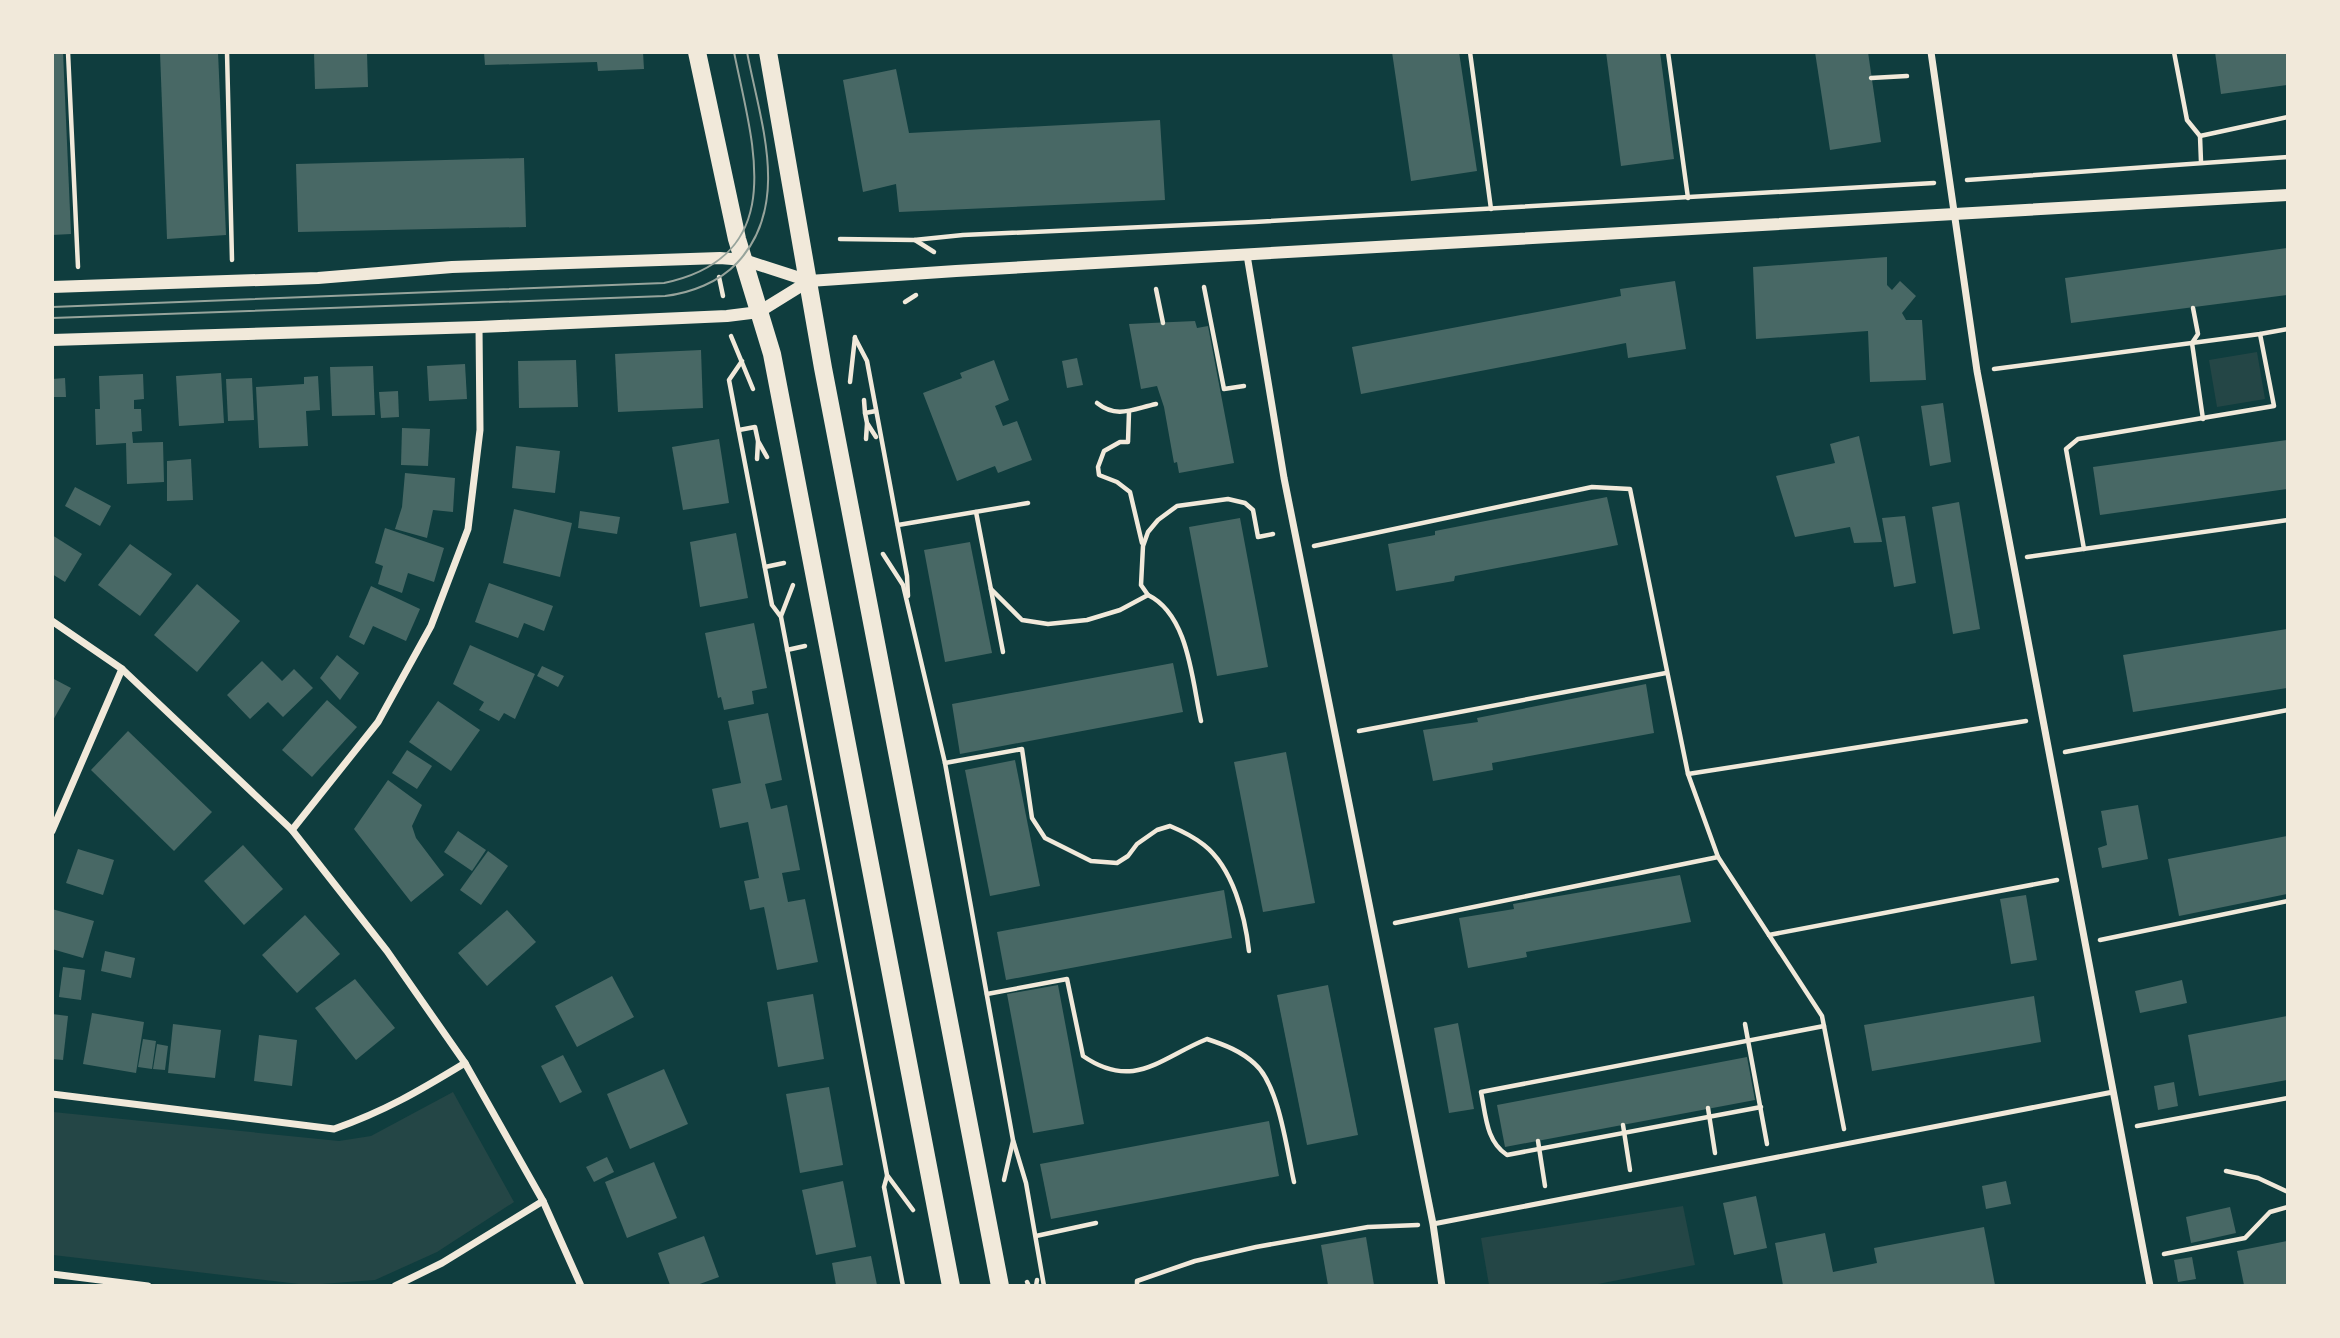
<svg xmlns="http://www.w3.org/2000/svg" width="2340" height="1338" font-family="Arial,sans-serif">
	<style>
		.green { fill: #244646 }
		.building { fill: #486865 }
		.lines { fill: none; stroke-linecap: round; stroke-linejoin: round }
		.path { stroke: #f1e9da; stroke-width: 4.5 }
		.service { stroke: #f1e9da; stroke-width: 5 }
		.minor { stroke: #f1e9da; stroke-width: 7 }
		.tertiary { stroke: #f1e9da; stroke-width: 12 }
		.primary { stroke: #f1e9da; stroke-width: 18 }
		.tram { stroke: #97a49c; stroke-width: 2 }
	</style>
	<rect width="100%" height="100%" fill="#0f3d3e"/>
	<!-- green -->
	<g class="green">
		<path d="M2257 352 2265 399 2217 407 2209 360Z"/>
		<path d="M453 1092 514 1202 437 1252 375 1280 308 1285 53 1255V1112L339 1141 371 1136Z"/>
		<path d="M1683 1206 1695 1265 1593 1285H1489L1481 1238Z"/>
	</g>
	<!-- building -->
	<g class="building">
		<path d="M52 52H63L71 234 52 235Z"/>
		<path d="M160 52H218L226 235 167 239Z"/>
		<path d="M314 52H367L368 87 315 89Z"/>
		<path d="M484 52H643L644 69 598 71 597 62 485 65Z"/>
		<path d="M1392 52H1459L1477 171 1411 181Z"/>
		<path d="M1606 52H1660L1674 159 1621 166Z"/>
		<path d="M1815 52H1868L1881 142 1830 150Z"/>
		<path d="M2215 52H2287V85L2221 94Z"/>
		<path d="M896 69 909 133 1160 120 1165 200 899 212 896 184 863 192 843 80Z"/>
		<path d="M524 158 526 227 298 232 296 164Z"/>
		<path d="M2287 248V295L2071 323 2065 278Z"/>
		<path d="M1887 257V285L1892 290 1900 281 1916 296 1902 313 1906 320H1922L1926 380 1870 382 1868 331 1756 339 1753 267Z"/>
		<path d="M1675 281 1686 349 1628 358 1626 343 1361 394 1352 347 1621 296 1620 289Z"/>
		<path d="M1195 321 1197 328 1208 326 1234 463 1179 473 1177 462 1174 463 1164 407 1157 386 1141 389 1129 324Z"/>
		<path d="M701 350 703 408 618 412 615 354Z"/>
		<path d="M1077 358 1083 385 1067 388 1062 361Z"/>
		<path d="M576 360 578 407 519 408 518 361Z"/>
		<path d="M994 360 1009 400 995 406 1003 426 1017 421 1032 460 998 473 995 466 957 481 923 393 962 378 960 373Z"/>
		<path d="M465 364 467 399 429 401 427 366Z"/>
		<path d="M373 366 375 415 332 416 330 367Z"/>
		<path d="M221 373 224 423 179 426 176 376Z"/>
		<path d="M143 374 144 399 134 400V409H141L142 431 132 432 133 443 163 442 164 482 127 484 126 443 96 445 95 409H100L99 376Z"/>
		<path d="M318 376 320 410 306 411 308 446 259 448 256 387 304 384V377Z"/>
		<path d="M65 378 66 397H52V379Z"/>
		<path d="M252 378 254 420 228 421 226 379Z"/>
		<path d="M398 391 399 417 381 418 379 392Z"/>
		<path d="M1943 403 1951 462 1930 466 1921 406Z"/>
		<path d="M402 428 430 429 428 466 401 465Z"/>
		<path d="M1859 436 1882 542 1854 543 1850 527 1795 537 1776 476 1835 463 1830 444Z"/>
		<path d="M719 439 729 503 683 510 672 447Z"/>
		<path d="M2287 440V489L2100 515 2093 467Z"/>
		<path d="M516 446 560 451 555 493 512 488Z"/>
		<path d="M191 459 193 500 167 501V461Z"/>
		<path d="M405 473 455 478 453 512 433 510 427 538 395 529 402 507Z"/>
		<path d="M75 487 111 506 100 526 65 506Z"/>
		<path d="M1607 497 1618 545 1455 576 1454 581 1396 591 1388 544 1435 535V531Z"/>
		<path d="M1959 502 1980 629 1953 634 1932 507Z"/>
		<path d="M514 509 572 523 560 577 503 563Z"/>
		<path d="M580 511 620 517 617 534 578 528Z"/>
		<path d="M1905 516 1916 583 1894 587 1882 518Z"/>
		<path d="M1240 518 1268 667 1217 676 1189 527Z"/>
		<path d="M385 528 444 548 434 582 408 573 402 593 378 584 383 566 375 563Z"/>
		<path d="M736 533 748 598 700 607 690 542Z"/>
		<path d="M52 535 82 554 65 582 52 574Z"/>
		<path d="M970 542 992 653 945 662 924 550Z"/>
		<path d="M130 544 172 574 140 616 98 585Z"/>
		<path d="M489 583 553 606 544 631 524 623 518 638 475 622Z"/>
		<path d="M197 584 240 621 197 672 154 635Z"/>
		<path d="M371 586 420 609 406 641 373 626 364 645 349 637Z"/>
		<path d="M754 623 767 688 752 691 754 704 724 710 721 697 718 698 705 633Z"/>
		<path d="M2287 629V688L2133 712 2123 655Z"/>
		<path d="M470 645 535 674 515 719 504 713 499 721 479 710 484 702 453 684Z"/>
		<path d="M337 655 359 673 340 700 320 678Z"/>
		<path d="M262 661 282 681 294 669 313 688 283 717 268 702 250 719 227 695Z"/>
		<path d="M1173 663 1183 712 960 754 952 704Z"/>
		<path d="M542 666 564 676 558 687 537 676Z"/>
		<path d="M52 678 71 688 52 722Z"/>
		<path d="M1646 684 1654 733 1492 763 1493 770 1433 781 1423 730 1478 722 1477 718Z"/>
		<path d="M327 700 357 727 312 777 282 750Z"/>
		<path d="M438 701 480 730 451 771 409 742Z"/>
		<path d="M768 713 782 780 765 784 771 809 787 805 800 870 782 873 788 902 805 899 818 962 777 970 764 907 750 910 744 881 759 878 748 822 720 828 712 789 741 783 728 721Z"/>
		<path d="M128 731 212 812 174 851 91 770Z"/>
		<path d="M407 750 432 766 417 789 392 773Z"/>
		<path d="M1286 752 1315 903 1263 912 1234 762Z"/>
		<path d="M1015 760 1040 886 990 896 965 770Z"/>
		<path d="M388 780 422 805 412 826 416 838 444 875 411 902 354 829Z"/>
		<path d="M2138 805 2148 859 2102 868 2098 848 2107 845 2101 811Z"/>
		<path d="M458 831 486 850 472 871 444 852Z"/>
		<path d="M2287 836V894L2179 916 2168 859Z"/>
		<path d="M243 845 283 889 244 925 204 881Z"/>
		<path d="M78 849 114 860 103 895 66 883Z"/>
		<path d="M488 851 508 866 481 905 460 890Z"/>
		<path d="M1680 875 1691 922 1526 952 1527 957 1468 968 1459 918 1514 909 1513 904Z"/>
		<path d="M1224 890 1232 938 1006 980 997 932Z"/>
		<path d="M2026 895 2037 960 2011 964 2000 899Z"/>
		<path d="M52 909 94 921 83 958 52 949Z"/>
		<path d="M507 910 536 942 487 986 458 953Z"/>
		<path d="M305 915 340 954 297 993 262 955Z"/>
		<path d="M105 951 135 958 131 978 101 971Z"/>
		<path d="M63 967 85 970 81 1000 59 997Z"/>
		<path d="M612 976 634 1017 577 1047 555 1006Z"/>
		<path d="M355 979 395 1028 356 1060 315 1008Z"/>
		<path d="M2182 980 2187 1003 2140 1013 2135 991Z"/>
		<path d="M1058 985 1084 1124 1033 1133 1007 994Z"/>
		<path d="M1328 985 1358 1135 1307 1145 1277 995Z"/>
		<path d="M813 994 824 1059 778 1067 767 1002Z"/>
		<path d="M2034 996 2041 1042 1872 1071 1864 1025Z"/>
		<path d="M92 1013 144 1022 136 1073 83 1064Z"/>
		<path d="M52 1014 68 1016 63 1060 52 1059Z"/>
		<path d="M2287 1016V1080L2199 1096 2188 1035Z"/>
		<path d="M1458 1023 1474 1109 1449 1113 1434 1028Z"/>
		<path d="M173 1024 221 1030 215 1078 168 1073Z"/>
		<path d="M259 1035 297 1040 292 1086 254 1081Z"/>
		<path d="M143 1039 156 1041 152 1069 138 1067Z"/>
		<path d="M157 1044 168 1046 165 1070 153 1069Z"/>
		<path d="M563 1055 582 1092 560 1103 541 1066Z"/>
		<path d="M1747 1057 1755 1100 1505 1147 1497 1105Z"/>
		<path d="M664 1069 688 1124 630 1149 607 1094Z"/>
		<path d="M2174 1082 2178 1106 2158 1110 2154 1086Z"/>
		<path d="M829 1087 843 1165 800 1173 786 1094Z"/>
		<path d="M1269 1121 1279 1176 1051 1219 1040 1164Z"/>
		<path d="M607 1157 614 1172 594 1182 586 1167Z"/>
		<path d="M654 1162 677 1218 627 1238 605 1182Z"/>
		<path d="M843 1181 856 1247 816 1255 802 1190Z"/>
		<path d="M2006 1181 2011 1204 1986 1209 1982 1186Z"/>
		<path d="M1756 1196 1767 1248 1734 1255 1723 1203Z"/>
		<path d="M2230 1207 2236 1233 2191 1243 2186 1217Z"/>
		<path d="M1984 1227 1995 1285H1783L1775 1243 1825 1233 1833 1272 1877 1263 1874 1248Z"/>
		<path d="M704 1236 719 1277 697 1285H670L658 1253Z"/>
		<path d="M1366 1237 1374 1285H1328L1321 1245Z"/>
		<path d="M2287 1241V1285H2244L2237 1251Z"/>
		<path d="M871 1256 877 1285H836L832 1263Z"/>
		<path d="M2192 1257 2196 1279 2178 1282 2174 1260Z"/>
	</g>
	<g class="lines">
		<!-- path -->
		<g class="path">
			<path d="M68 52 78 267"/>
			<path d="M227 52 232 260"/>
			<path d="M1470 52 1491 209"/>
			<path d="M1668 52 1688 198"/>
			<path d="M2174 52 2187 120 2200 136 2288 117"/>
			<path d="M1871 78 1907 76"/>
			<path d="M2200 136 2201 162"/>
			<path d="M1967 180 2288 157"/>
			<path d="M840 239 914 240 963 235 1254 222 1934 183"/>
			<path d="M915 240 934 252"/>
			<path d="M719 277 723 296"/>
			<path d="M1204 287 1224 389 1244 386"/>
			<path d="M1156 289 1163 323"/>
			<path d="M905 302 916 295"/>
			<path d="M2193 308 2198 334 2192 343 2203 419"/>
			<path d="M731 336 753 389"/>
			<path d="M855 338 867 361 907 576 908 596"/>
			<path d="M742 361 729 380 772 605 781 617 887 1175 913 1210"/>
			<path d="M1994 369 2260 334 2288 329"/>
			<path d="M850 382 855 337"/>
			<path d="M864 400 865 413"/>
			<path d="M1097 403C1117 419 1133 409 1156 404"/>
			<path d="M1129 412 1128 442H1120L1104 451 1098 467 1099 475 1117 482 1130 492 1142 543"/>
			<path d="M739 430 755 427 758 441 767 457"/>
			<path d="M876 437 867 423 865 413 876 411"/>
			<path d="M866 439 867 424"/>
			<path d="M757 459 758 442"/>
			<path d="M976 512 1003 652"/>
			<path d="M898 525 1028 503"/>
			<path d="M1314 546 1592 487 1630 489 1688 774 1718 857 1822 1016 1844 1129"/>
			<path d="M2084 549 2066 449 2078 439 2274 406 2260 334"/>
			<path d="M883 554 903 585 945 763 1013 1140 1026 1183 1044 1286"/>
			<path d="M2027 557 2288 520"/>
			<path d="M765 567 784 563"/>
			<path d="M991 589 1022 620 1048 624 1087 620 1120 610 1148 595C1189 615 1192 681 1201 721"/>
			<path d="M1148 595 1141 585 1143 546 1148 532 1158 520 1177 506 1228 499 1245 503 1253 510 1258 537 1273 534"/>
			<path d="M781 616 793 585"/>
			<path d="M787 650 805 646"/>
			<path d="M1359 731 1666 673"/>
			<path d="M2065 752 2288 710"/>
			<path d="M945 763 1022 749 1032 818 1045 838 1091 861 1117 863 1128 856 1137 844 1157 830 1170 826C1182 831 1194 837 1204 845 1233 868 1245 916 1249 951"/>
			<path d="M1688 774 2026 721"/>
			<path d="M1395 923 1718 857"/>
			<path d="M1769 935 2057 880"/>
			<path d="M2100 940 2288 901"/>
			<path d="M987 994 1067 979 1083 1056C1134 1091 1160 1058 1207 1039 1225 1045 1241 1051 1255 1064 1279 1085 1287 1151 1294 1182"/>
			<path d="M1745 1024 1767 1144"/>
			<path d="M1761 1107 1507 1155C1486 1141 1486 1116 1481 1092L1824 1026"/>
			<path d="M1708 1108 1715 1153"/>
			<path d="M1623 1125 1630 1170"/>
			<path d="M2137 1126 2288 1098"/>
			<path d="M1538 1141 1545 1186"/>
			<path d="M2226 1171 2258 1178 2288 1192"/>
			<path d="M887 1176 884 1187 903 1286"/>
			<path d="M1004 1180 1013 1141"/>
			<path d="M1036 1236 1096 1223"/>
			<path d="M2164 1254 2245 1238 2270 1212 2288 1207"/>
			<path d="M1027 1282 1029 1286"/>
			<path d="M1036 1286 1037 1280"/>
			<path d="M1137 1286V1281L1195 1261 1256 1247 1368 1227 1418 1225"/>
		</g>
		<!-- service -->
		<path class="service" d="M1433 1224 2113 1092"/>
		<!-- minor -->
		<g class="minor">
			<path d="M1931 52 1977 371 2150 1286"/>
			<path d="M1247 255 1284 478 1433 1224 1442 1286"/>
			<path d="M52 621 122 669 292 830 387 951 465 1063 543 1201 581 1286"/>
			<path d="M292 830 378 722 431 626 468 529 480 430 479 327"/>
			<path d="M52 831 122 669"/>
			<path d="M52 1094 334 1129C385 1111 419 1091 465 1063"/>
			<path d="M52 1274 148 1286"/>
			<path d="M395 1286 442 1263 543 1201"/>
		</g>
		<!-- tertiary -->
		<g class="tertiary">
			<path d="M52 287 318 278 452 267 720 258 744 260 809 281 956 271 2288 195"/>
			<path d="M52 340 479 327 727 316 759 312 809 281"/>
		</g>
		<!-- primary -->
		<g class="primary">
			<path d="M697 52 737 239 772 354 951 1286"/>
			<path d="M768 52 823 368 1000 1286"/>
		</g>
		<!-- tram -->
		<g class="tram">
			<path d="M52 307 664 283C792 256 752 143 734 52"/>
			<path d="M52 318 665 296C691 293 719 282 737 263 792 205 760 121 747 52"/>
		</g>
	</g>
	<!-- border -->
	<rect width="2340" height="1338" fill="none" stroke="#f1e9da" stroke-width="108"/>
</svg>
